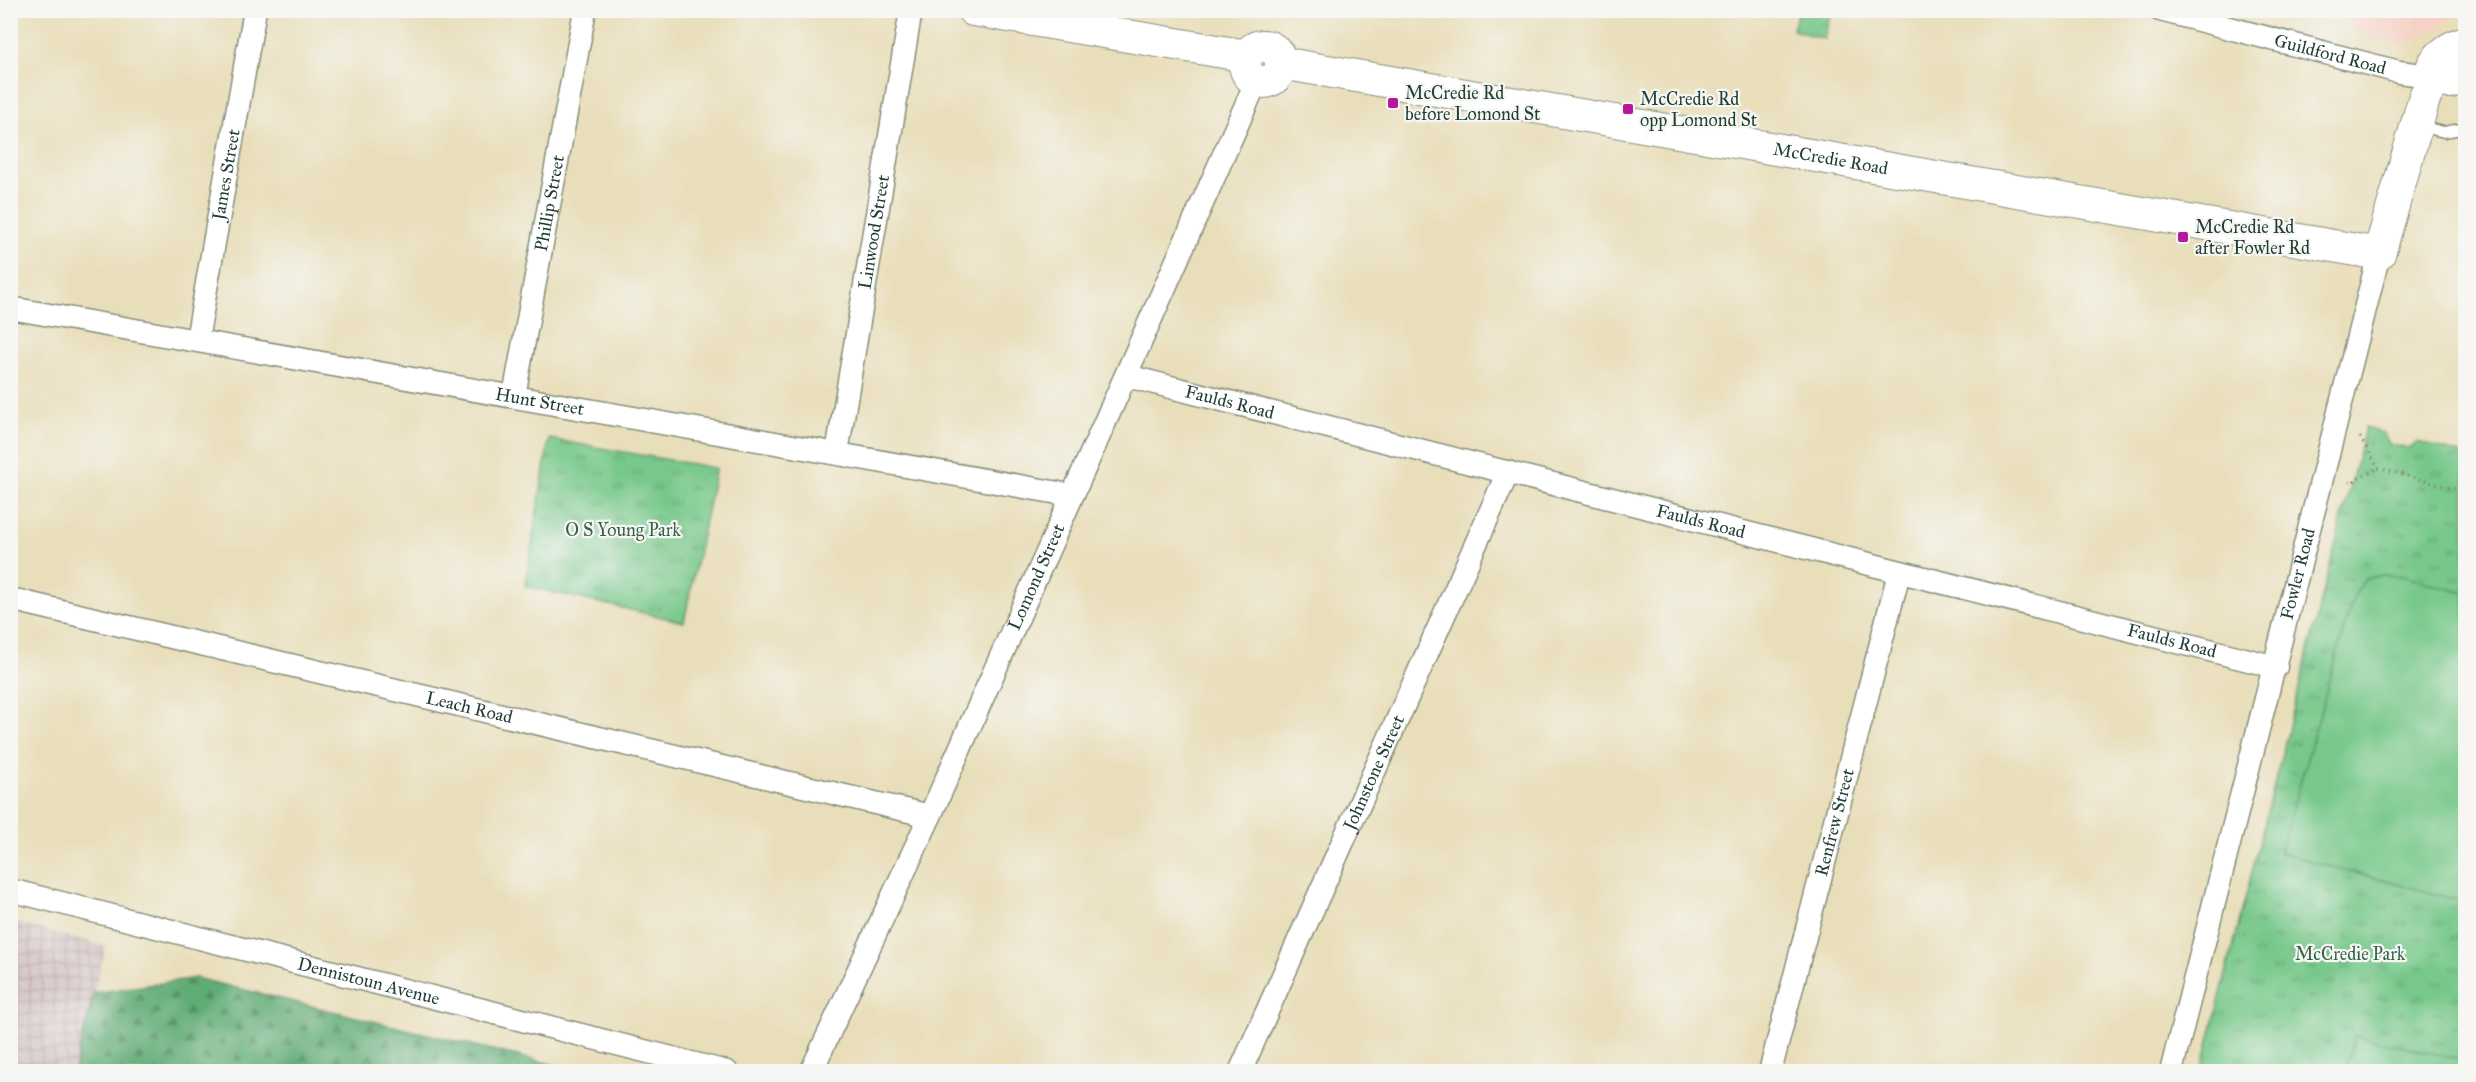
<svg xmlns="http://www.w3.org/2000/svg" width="2476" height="1082" font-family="'IM FELL Great Primer',serif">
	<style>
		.built { fill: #f6d1c5 }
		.industrial { fill: url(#industrial-grid) }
		.forest { fill: url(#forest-firs); stroke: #407455; stroke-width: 1.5 }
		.park { fill: url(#park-tufts); stroke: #4b825f; stroke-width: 1.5 }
		.pitch { fill: #77c88a; stroke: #4b825f; stroke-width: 1.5 }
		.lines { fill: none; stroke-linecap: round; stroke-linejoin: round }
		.service-casing { stroke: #848e77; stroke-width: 13 }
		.minor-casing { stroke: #848e77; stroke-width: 25 }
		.secondary-casing { stroke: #848e77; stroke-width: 34 }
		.path { stroke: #848e77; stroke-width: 3; stroke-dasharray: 1.5 4.5; stroke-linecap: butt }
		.service { stroke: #fff; stroke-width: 10 }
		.minor { stroke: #fff; stroke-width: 22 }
		.secondary { stroke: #fff; stroke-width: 32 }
		.poi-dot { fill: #b5179e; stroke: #f6f6f2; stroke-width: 2 }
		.labels { text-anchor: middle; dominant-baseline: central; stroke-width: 4.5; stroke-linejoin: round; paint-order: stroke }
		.street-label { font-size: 18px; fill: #1f3d34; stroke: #f6f6f2 }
		.poi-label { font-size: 18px; fill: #1f3d34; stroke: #f6f6f2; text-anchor: start }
		.park-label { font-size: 18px; fill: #35604a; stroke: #f6f6f2 }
	</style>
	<defs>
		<pattern id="industrial-grid" width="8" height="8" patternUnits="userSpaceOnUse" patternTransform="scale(1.5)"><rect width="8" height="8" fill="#d1bfbf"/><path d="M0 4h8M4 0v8" fill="none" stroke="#a99c9c"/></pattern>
		<pattern id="forest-firs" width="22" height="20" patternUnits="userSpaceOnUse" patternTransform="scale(1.5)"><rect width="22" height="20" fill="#61ac76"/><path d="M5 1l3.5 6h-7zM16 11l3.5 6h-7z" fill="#4f8d62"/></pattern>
		<pattern id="park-tufts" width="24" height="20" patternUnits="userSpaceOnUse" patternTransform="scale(1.5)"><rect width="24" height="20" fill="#77c88a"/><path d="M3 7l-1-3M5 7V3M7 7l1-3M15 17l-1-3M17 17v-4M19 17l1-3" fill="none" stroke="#61a472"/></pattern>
	</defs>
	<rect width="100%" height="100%" fill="#f6f6f2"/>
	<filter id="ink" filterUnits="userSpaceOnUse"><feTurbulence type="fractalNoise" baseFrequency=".0167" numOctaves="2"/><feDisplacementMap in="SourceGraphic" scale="12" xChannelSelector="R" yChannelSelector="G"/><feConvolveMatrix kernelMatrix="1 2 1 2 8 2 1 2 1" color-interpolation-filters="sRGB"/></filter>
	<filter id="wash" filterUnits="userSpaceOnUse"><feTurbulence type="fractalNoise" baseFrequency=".008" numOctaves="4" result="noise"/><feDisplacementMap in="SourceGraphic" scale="24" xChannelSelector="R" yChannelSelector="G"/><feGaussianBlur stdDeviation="1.35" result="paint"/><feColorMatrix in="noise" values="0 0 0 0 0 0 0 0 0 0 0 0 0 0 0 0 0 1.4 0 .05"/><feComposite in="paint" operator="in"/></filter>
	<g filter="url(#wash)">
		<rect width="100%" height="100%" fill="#e9deba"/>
		<!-- built -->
		<path class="built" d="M2349 10H2465L2466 11 2406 45 2344 28Z"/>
		<!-- industrial -->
		<path class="industrial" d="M10 921 106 946 74 1071H11Z"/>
		<!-- forest -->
		<path class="forest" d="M195 978 580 1071H74L94 993Z"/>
		<!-- park -->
		<g class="park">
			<path d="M1798 11H1831L1824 39 1793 30Z"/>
			<path d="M2365 428 2383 433 2389 444 2408 449 2418 442 2465 455V1071L2201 1072Z"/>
			<path d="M549 439 716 468 684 622 525 586Z"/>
		</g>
		<!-- pitch -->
		<g class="pitch">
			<path d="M2382 575 2402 576 2465 593V902L2280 853 2353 598 2365 579Z"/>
			<path d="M2354 1036 2465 1060V1071H2346Z"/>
		</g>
	</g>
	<g filter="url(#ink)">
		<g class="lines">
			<defs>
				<path id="service" d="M2419 126 2444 132 2466 128"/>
				<g id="minor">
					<path id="s1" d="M2160 10 2399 72 2431 76"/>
					<path id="s2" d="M10 308 1070 495"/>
					<path id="s3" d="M197 340 255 10"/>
					<path id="s4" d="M1127 376 2276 667"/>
					<path id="s5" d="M514 396 585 10"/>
					<path id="s6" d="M837 453 911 10"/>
					<path id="s7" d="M10 599 930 816"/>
					<path id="s8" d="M10 890 727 1072"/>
					<path id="s9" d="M811 1072 930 816 1257 80"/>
					<path id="s10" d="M1240 1072 1508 472"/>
					<path id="s11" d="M1770 1072 1899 573"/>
					<path id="s12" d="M2171 1072 2379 254"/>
				</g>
				<g id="secondary">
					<path d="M973 10 1247 56"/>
					<path d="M2466 42C2451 46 2430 59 2431 76L2436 81 2450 82 2466 77"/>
					<circle cx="1263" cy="64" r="18"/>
					<path id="s13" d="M1281 63 2379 254 2425 96 2436 81"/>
				</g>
			</defs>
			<!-- service casing -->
			<use href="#service" class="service-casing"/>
			<!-- minor casing -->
			<use href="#minor" class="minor-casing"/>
			<!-- secondary casing -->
			<use href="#secondary" class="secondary-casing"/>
			<!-- path -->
			<g class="path">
				<path d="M2360 437 2378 468 2466 492"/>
				<path d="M2349 482 2354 483 2355 480 2378 468"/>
			</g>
			<!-- service -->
			<use href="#service" class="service"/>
			<!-- minor -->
			<use href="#minor" class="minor"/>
			<!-- secondary -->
			<use href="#secondary" class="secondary"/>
		</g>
	</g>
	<!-- markers -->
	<g class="poi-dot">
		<rect x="1387" y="97" width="12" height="12" rx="3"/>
		<rect x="1622" y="103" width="12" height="12" rx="3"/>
		<rect x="2177" y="231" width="12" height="12" rx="3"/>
	</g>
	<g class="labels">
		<!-- street labels -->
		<g class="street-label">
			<text stroke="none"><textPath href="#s1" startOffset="176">Guildford Road</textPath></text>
			<text stroke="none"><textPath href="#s13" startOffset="558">McCredie Road</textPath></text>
			<text stroke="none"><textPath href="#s3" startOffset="168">James Street</textPath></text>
			<text stroke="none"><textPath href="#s5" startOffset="196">Phillip Street</textPath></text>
			<text stroke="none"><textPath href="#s6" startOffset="224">Linwood Street</textPath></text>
			<text stroke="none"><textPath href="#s2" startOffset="538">Hunt Street</textPath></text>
			<text stroke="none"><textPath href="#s4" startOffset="106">Faulds Road</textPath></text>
			<text stroke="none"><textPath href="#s4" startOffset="592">Faulds Road</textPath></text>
			<text stroke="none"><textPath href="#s12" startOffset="514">Fowler Road</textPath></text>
			<text stroke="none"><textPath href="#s9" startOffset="544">Lomond Street</textPath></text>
			<text stroke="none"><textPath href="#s4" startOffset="1078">Faulds Road</textPath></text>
			<text stroke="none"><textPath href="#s7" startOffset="472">Leach Road</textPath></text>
			<text stroke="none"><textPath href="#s10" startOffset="328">Johnstone Street</textPath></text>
			<text stroke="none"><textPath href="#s11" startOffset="258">Renfrew Street</textPath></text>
			<text stroke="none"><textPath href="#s8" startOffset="370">Dennistoun Avenue</textPath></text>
		</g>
		<!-- poi labels -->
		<g class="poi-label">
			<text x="1405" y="93">McCredie Rd<tspan x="1405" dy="21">before Lomond St</tspan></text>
			<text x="1640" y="99">McCredie Rd<tspan x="1640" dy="21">opp Lomond St</tspan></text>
			<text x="2195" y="227">McCredie Rd<tspan x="2195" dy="21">after Fowler Rd</tspan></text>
		</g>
		<!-- park labels -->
		<g class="park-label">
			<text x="623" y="530">O S Young Park</text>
			<text x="2350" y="954">McCredie Park</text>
		</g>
	</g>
	<!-- margin -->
	<rect width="2476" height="1082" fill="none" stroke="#f6f6f2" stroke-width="36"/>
</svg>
